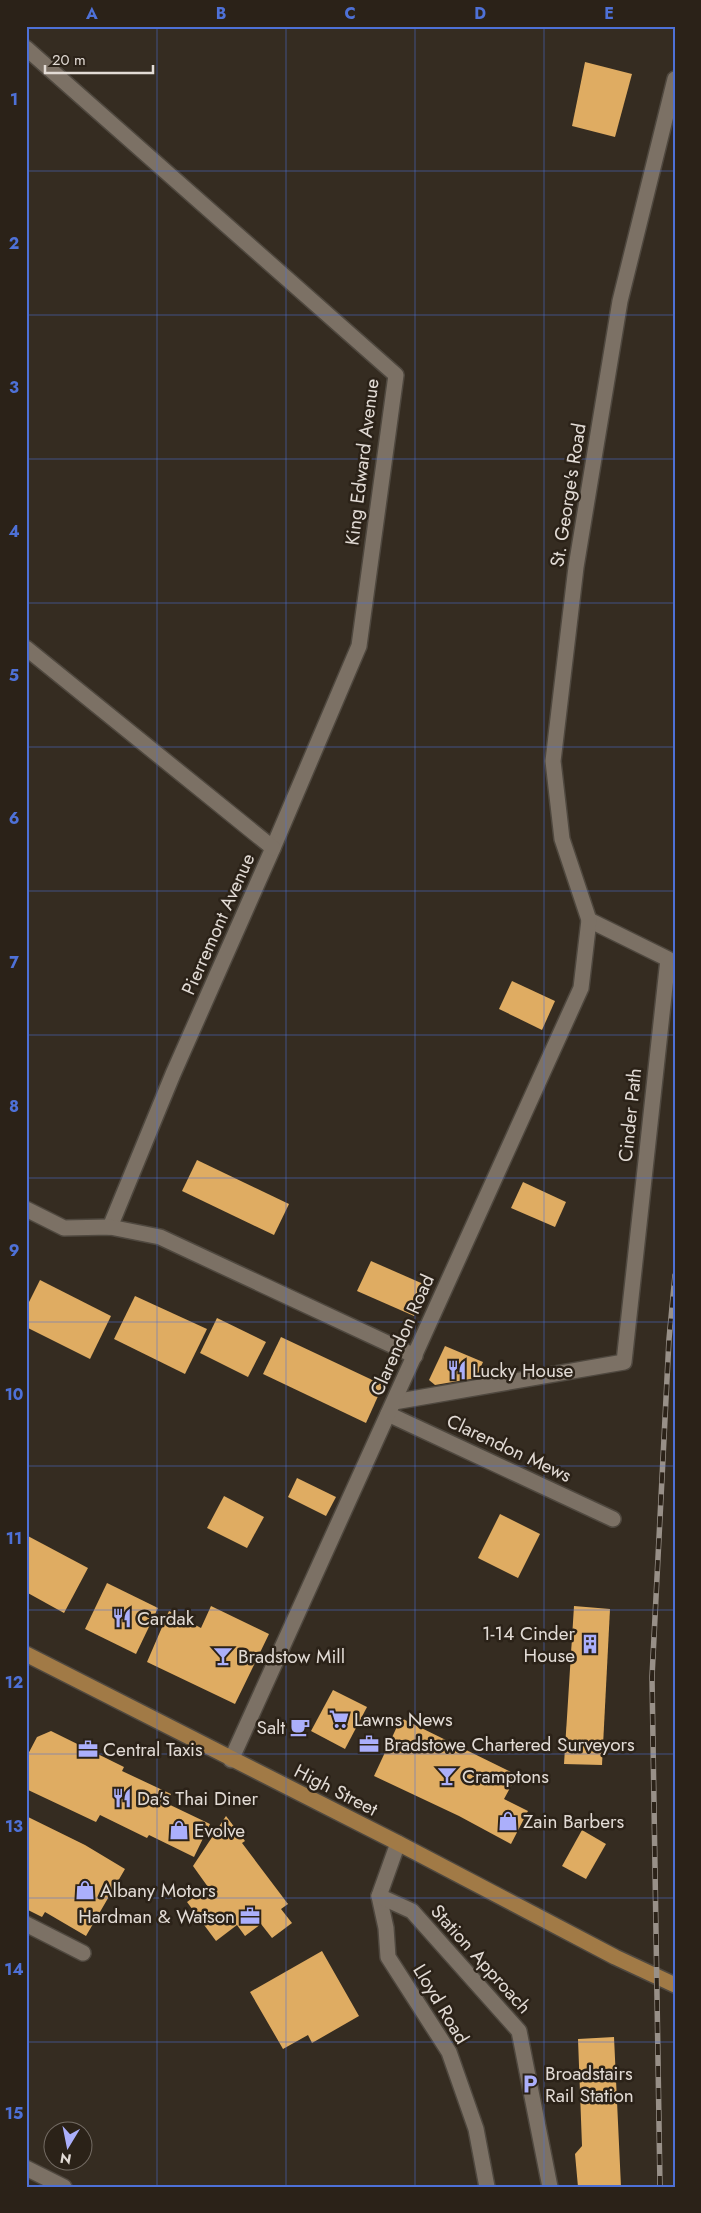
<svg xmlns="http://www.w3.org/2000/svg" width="701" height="2213" font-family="Jost,sans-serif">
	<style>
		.building { fill: #dfac62 }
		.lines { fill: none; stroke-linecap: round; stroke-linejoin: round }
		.minor-casing { stroke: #4f483f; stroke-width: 18 }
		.major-casing { stroke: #4f483f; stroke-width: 18 }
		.minor { stroke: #7c7165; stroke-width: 15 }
		.major { stroke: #a17a46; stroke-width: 15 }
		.rail-casing { stroke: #989088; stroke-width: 5.5 }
		.rail { stroke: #2b2218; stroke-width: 4; stroke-dasharray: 11; stroke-linecap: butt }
		.grid { fill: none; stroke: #4e71d7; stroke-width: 1; stroke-opacity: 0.55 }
		.labels { text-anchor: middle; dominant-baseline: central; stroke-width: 5; stroke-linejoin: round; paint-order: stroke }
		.street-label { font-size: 19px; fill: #e2dbd5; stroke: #2b2218 }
		.poi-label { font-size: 19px; fill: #e2dbd5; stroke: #2b2218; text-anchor: start }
		.neatline { fill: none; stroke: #4e71d7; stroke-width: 2 }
		.grid-label { font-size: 16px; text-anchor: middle; font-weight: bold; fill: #4e71d7 }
	</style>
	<rect width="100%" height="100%" fill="#352c21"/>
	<!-- building -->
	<g class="building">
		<path d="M585 62 632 74 615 137 572 126Z"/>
		<path d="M512 981 555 1001 542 1030 499 1009Z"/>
		<path d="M197 1160 289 1204 274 1235 182 1191Z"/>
		<path d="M523 1182 566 1202 555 1227 511 1208Z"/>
		<path d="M371 1261 428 1286 414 1316 357 1291Z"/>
		<path d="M40 1280 111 1316 90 1359 26 1327V1308Z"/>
		<path d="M135 1296 207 1329 185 1374 114 1339Z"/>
		<path d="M217 1318 266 1342 248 1377 200 1353Z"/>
		<path d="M281 1337 383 1385 366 1423 263 1374Z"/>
		<path d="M445 1346 483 1362 476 1378 435 1385 429 1380Z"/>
		<path d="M297 1478 336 1497 326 1516 288 1497Z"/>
		<path d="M224 1496 264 1517 247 1548 207 1528Z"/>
		<path d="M500 1514 540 1534 518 1578 478 1558Z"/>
		<path d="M26 1535 88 1568 64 1613 26 1592Z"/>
		<path d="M107 1583 158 1608 136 1654 85 1629Z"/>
		<path d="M211 1606 269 1634 235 1704 147 1662 169 1611 201 1628Z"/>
		<path d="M574 1606 610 1609 602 1765 564 1764Z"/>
		<path d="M333 1690 367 1707 345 1749 311 1731Z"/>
		<path d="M401 1718 517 1775 504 1799 528 1811 511 1844 459 1816 374 1776Z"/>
		<path d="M51 1731 124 1767 122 1771 171 1794 166 1803 210 1824 194 1857 149 1835 147 1838 100 1815 96 1822 26 1789V1758L37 1737Z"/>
		<path d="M26 1816 85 1845 125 1869 86 1936 45 1912 42 1917 26 1909Z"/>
		<path d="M226 1816 245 1841 242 1843 288 1904 281 1909 292 1923 272 1938 261 1924 245 1936 237 1925 216 1941 187 1902 208 1887 193 1866Z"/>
		<path d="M582 1830 606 1844 586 1879 562 1866Z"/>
		<path d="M322 1951 359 2016 312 2043 308 2035 283 2049 250 1992Z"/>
		<path d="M614 2037 621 2187H578L575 2154 582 2146 578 2039Z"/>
	</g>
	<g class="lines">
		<defs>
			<g id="minor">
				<path d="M26 48 396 375 359 646 273 848 173 1074 110 1227"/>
				<path d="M26 648 273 848"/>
				<path d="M26 1209 64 1228 110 1227 160 1237 415 1356"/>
				<path d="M394 1402 624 1362 668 959 589 920"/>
				<path d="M388 1414 613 1519"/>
				<path d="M231 1760 581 988 589 920 562 839 553 761 576 567 620 301 675 79"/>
				<path d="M398 1843 379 1896 386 1928 388 1957 449 2052 476 2129 487 2187"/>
				<path d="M379 1896 412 1911 519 2031 550 2187"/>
				<path d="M26 1924 83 1953"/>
				<path d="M26 2168 64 2187"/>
			</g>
			<path id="major" d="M26 1654 398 1843 615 1957 675 1985"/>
		</defs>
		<!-- minor casing -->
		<use href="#minor" class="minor-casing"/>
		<!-- major casing -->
		<use href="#major" class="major-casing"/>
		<!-- minor -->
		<use href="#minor" class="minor"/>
		<!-- major -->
		<use href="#major" class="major"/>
		<defs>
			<path id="rail" d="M660 2187 652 1677 669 1339 675 1275"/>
		</defs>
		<!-- rail casing -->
		<use href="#rail" class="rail-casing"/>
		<!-- rail -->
		<use href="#rail" class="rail"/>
	</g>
	<!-- grid -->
	<path class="grid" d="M157 26V2187M286 26V2187M415 26V2187M544 26V2187M26 171H675M26 315H675M26 459H675M26 603H675M26 747H675M26 891H675M26 1035H675M26 1178H675M26 1322H675M26 1466H675M26 1610H675M26 1754H675M26 1898H675M26 2042H675"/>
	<!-- icons -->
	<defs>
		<symbol id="restaurant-bare" viewBox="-9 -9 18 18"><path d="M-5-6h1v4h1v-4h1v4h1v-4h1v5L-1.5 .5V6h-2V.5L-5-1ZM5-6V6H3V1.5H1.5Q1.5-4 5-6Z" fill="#abaffb" stroke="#2b2218" stroke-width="2.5" paint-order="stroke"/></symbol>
		<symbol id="building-bare" viewBox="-9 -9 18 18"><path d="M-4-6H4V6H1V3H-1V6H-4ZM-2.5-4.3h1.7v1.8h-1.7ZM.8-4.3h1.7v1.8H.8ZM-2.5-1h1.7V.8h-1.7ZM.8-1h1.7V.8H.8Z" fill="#abaffb" stroke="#2b2218" stroke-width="2.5" paint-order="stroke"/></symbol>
		<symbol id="bar-bare" viewBox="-9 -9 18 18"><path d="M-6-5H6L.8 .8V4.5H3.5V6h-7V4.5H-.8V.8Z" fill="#abaffb" stroke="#2b2218" stroke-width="2.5" paint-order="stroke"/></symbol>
		<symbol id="supermarket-bare" viewBox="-9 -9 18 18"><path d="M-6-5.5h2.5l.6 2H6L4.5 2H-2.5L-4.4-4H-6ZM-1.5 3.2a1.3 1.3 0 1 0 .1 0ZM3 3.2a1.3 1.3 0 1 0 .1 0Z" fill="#abaffb" stroke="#2b2218" stroke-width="2.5" paint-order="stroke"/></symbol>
		<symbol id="cafe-bare" viewBox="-9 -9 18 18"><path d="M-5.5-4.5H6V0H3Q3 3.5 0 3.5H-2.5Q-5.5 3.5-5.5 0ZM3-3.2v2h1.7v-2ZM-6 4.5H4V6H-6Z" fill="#abaffb" stroke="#2b2218" stroke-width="2.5" paint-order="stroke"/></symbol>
		<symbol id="office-bare" viewBox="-9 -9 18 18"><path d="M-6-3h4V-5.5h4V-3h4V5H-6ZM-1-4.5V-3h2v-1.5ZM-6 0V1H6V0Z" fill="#abaffb" stroke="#2b2218" stroke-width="2.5" paint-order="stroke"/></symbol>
		<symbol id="shop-bare" viewBox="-9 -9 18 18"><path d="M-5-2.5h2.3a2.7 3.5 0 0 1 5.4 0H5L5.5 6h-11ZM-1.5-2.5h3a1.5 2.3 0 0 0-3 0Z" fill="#abaffb" stroke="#2b2218" stroke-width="2.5" paint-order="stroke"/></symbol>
		<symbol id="parking-bare" viewBox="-9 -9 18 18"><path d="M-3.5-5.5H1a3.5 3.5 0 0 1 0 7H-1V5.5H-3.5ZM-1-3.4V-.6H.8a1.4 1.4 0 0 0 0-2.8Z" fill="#abaffb" stroke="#2b2218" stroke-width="2.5" paint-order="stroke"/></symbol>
	</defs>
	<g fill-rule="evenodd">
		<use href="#restaurant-bare" x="443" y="1356" width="28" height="28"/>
		<use href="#restaurant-bare" x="108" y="1604" width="28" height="28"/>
		<use href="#building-bare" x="576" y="1630" width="28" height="28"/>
		<use href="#bar-bare" x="209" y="1642" width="28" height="28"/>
		<use href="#supermarket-bare" x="325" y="1705" width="28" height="28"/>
		<use href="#cafe-bare" x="286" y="1713" width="28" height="28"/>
		<use href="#office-bare" x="355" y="1730" width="28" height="28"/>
		<use href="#office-bare" x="74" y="1735" width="28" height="28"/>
		<use href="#bar-bare" x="433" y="1762" width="28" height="28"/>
		<use href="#restaurant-bare" x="108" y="1784" width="28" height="28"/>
		<use href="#shop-bare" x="494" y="1807" width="28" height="28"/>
		<use href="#shop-bare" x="165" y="1816" width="28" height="28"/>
		<use href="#shop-bare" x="71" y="1876" width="28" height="28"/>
		<use href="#office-bare" x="236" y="1902" width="28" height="28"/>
		<use href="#parking-bare" x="516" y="2070" width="28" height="28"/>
	</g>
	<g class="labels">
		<!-- street labels -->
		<g class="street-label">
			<text transform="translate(362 462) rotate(-83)">King Edward Avenue</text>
			<text transform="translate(568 495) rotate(-81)">St. George's Road</text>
			<text transform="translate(218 924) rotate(-66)">Pierremont Avenue</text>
			<text transform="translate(630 1115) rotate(-84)">Cinder Path</text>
			<text transform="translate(402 1335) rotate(-66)">Clarendon Road</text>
			<text transform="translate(509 1448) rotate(25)">Clarendon Mews</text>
			<text transform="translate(336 1790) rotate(27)">High Street</text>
			<text transform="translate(481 1959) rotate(48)">Station Approach</text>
			<text transform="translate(441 2004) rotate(59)">Lloyd Road</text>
		</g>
		<!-- poi labels -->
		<g class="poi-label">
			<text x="472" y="1370">Lucky House</text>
			<text x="137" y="1618">Cardak</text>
			<text x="575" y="1633" text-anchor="end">1-14 Cinder<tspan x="575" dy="22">House</tspan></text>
			<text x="238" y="1656">Bradstow Mill</text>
			<text x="354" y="1719">Lawns News</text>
			<text x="285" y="1727" text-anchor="end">Salt</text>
			<text x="384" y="1744">Bradstowe Chartered Surveyors</text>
			<text x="103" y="1749">Central Taxis</text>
			<text x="462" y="1776">Cramptons</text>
			<text x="137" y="1798">Da's Thai Diner</text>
			<text x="523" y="1821">Zain Barbers</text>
			<text x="194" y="1830">Evolve</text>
			<text x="100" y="1890">Albany Motors</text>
			<text x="235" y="1916" text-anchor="end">Hardman &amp; Watson</text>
			<text x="545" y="2073">Broadstairs<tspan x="545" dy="22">Rail Station</tspan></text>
		</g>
	</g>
	<!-- border -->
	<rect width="701" height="2213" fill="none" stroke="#2b2218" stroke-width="55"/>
	<!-- north arrow -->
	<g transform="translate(68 2146) rotate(190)"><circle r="24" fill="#2b2218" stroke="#746c64"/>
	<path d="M0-4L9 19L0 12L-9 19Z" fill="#abaffb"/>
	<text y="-8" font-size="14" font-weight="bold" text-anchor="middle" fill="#e2dbd5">N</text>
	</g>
	<!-- scale -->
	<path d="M45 65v8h108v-8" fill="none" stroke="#e2dbd5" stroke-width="2.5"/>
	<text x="52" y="65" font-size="15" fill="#e2dbd5" stroke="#2b2218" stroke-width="4" paint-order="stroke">20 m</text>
	<rect x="28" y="28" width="646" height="2158" class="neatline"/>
	<g class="grid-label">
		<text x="92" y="19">A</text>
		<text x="221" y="19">B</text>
		<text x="350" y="19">C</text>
		<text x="480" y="19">D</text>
		<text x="609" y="19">E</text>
		<text x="14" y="105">1</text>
		<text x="14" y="249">2</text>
		<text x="14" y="393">3</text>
		<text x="14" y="537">4</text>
		<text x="14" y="681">5</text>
		<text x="14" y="824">6</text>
		<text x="14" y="968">7</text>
		<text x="14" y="1112">8</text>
		<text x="14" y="1256">9</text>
		<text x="14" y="1400">10</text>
		<text x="14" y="1544">11</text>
		<text x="14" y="1688">12</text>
		<text x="14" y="1832">13</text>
		<text x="14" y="1975">14</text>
		<text x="14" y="2119">15</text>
	</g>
</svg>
